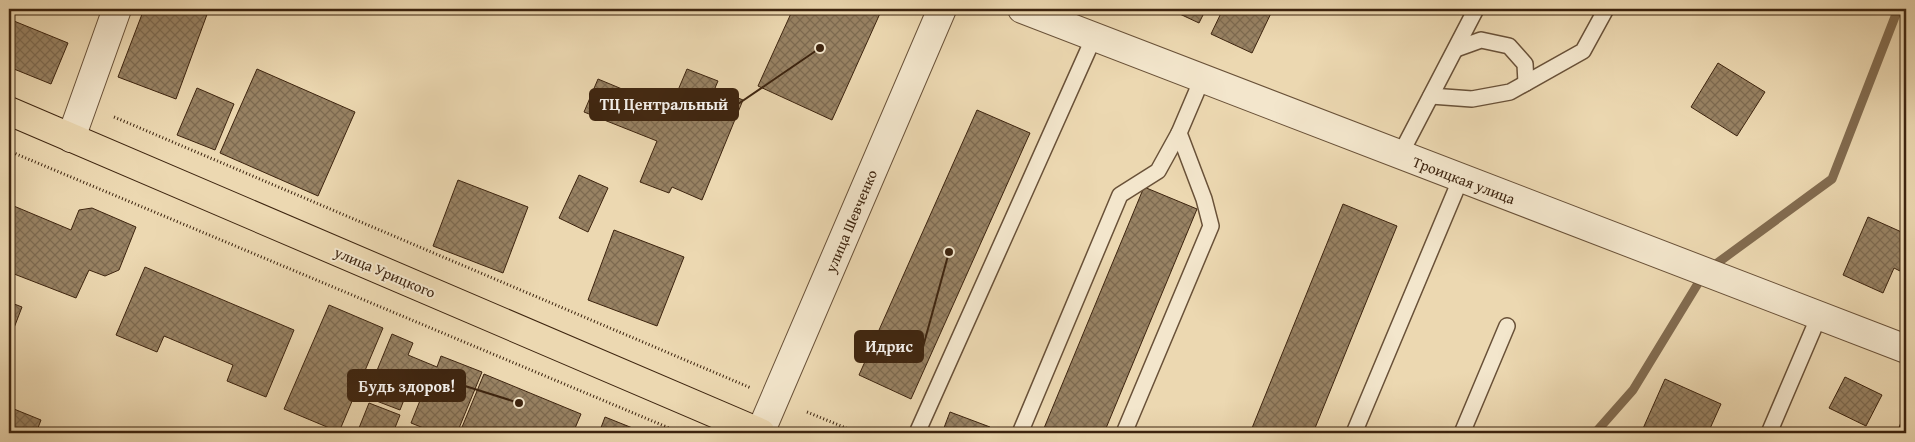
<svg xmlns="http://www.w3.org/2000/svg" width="1915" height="442" font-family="'Gentium Book Plus',serif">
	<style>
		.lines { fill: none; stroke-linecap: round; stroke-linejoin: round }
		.stream { stroke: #826b4f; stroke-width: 9 }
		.building { fill: url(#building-cross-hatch); stroke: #3d240f }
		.service-casing { stroke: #695138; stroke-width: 18 }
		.minor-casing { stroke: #695138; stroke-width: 30 }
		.primary-casing { stroke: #3d240f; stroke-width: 30 }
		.path { stroke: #3d240f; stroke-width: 3; stroke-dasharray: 1 2.5; stroke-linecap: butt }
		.service { stroke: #f3e6cc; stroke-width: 15 }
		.minor { stroke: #f3e6cc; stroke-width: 28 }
		.primary { stroke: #ecd8b1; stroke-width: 28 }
		.labels { text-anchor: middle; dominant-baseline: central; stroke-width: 4; stroke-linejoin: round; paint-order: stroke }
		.street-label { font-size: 15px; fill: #3d240f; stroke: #f3e6cc }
		.leader { fill: none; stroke: #3d240f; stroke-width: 2 }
		.callout-dot { fill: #3d240f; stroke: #f3e6cc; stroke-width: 2 }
		.callout { fill: #3d240f; stroke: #3d240f; stroke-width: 2 }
		.callout-label { font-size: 16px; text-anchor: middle; font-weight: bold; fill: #fff }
	</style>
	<defs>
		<pattern id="building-cross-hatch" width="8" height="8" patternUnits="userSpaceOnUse" patternTransform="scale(1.25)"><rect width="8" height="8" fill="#988263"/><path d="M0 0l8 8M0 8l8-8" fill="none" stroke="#7d6a50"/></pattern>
	</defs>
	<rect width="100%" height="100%" fill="#ecd8b1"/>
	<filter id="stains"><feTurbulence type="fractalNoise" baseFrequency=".004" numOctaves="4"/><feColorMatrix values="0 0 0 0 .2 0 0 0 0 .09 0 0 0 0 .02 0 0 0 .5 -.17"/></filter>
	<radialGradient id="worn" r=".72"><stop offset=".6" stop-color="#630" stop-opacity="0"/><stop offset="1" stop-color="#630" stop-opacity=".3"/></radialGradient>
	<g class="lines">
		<!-- stream -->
		<path class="stream" d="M1595 433 1633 390 1705 272 1832 179 1898 9"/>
	</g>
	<!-- building -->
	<g class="building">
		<path d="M144 9H209L176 99 118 77Z"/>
		<path d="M793 9H882L832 120 758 86Z"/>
		<path d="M1169 9H1206L1199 23Z"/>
		<path d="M1223 9H1273L1252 53 1211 34Z"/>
		<path d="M9 19 68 43 51 84 9 67Z"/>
		<path d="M1718 63 1765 92 1737 136 1691 107Z"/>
		<path d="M257 69 355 112 318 196 220 153Z"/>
		<path d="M687 69 718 81 715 88 743 100 702 200 672 187 669 193 640 182 657 141 584 112 598 79 670 109Z"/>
		<path d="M197 88 234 104 215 150 177 135Z"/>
		<path d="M977 110 1030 133 911 399 859 375Z"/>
		<path d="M579 175 608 188 588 232 559 218Z"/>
		<path d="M458 180 528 207 503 273 433 246Z"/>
		<path d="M1144 187 1197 209 1104 433H1042Z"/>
		<path d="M9 204 71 230 79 210 92 208 136 227 119 270 105 276 89 270 76 298 9 272Z"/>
		<path d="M1343 204 1397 226 1313 433H1250Z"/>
		<path d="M1868 217 1906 234V263L1902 272 1894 268 1883 293 1843 275Z"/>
		<path d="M614 230 684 257 657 326 588 300Z"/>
		<path d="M145 267 294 330 266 397 227 381 233 365 164 336 157 352 116 335Z"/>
		<path d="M9 302 22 307 9 341Z"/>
		<path d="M329 305 383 328 339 432 284 409Z"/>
		<path d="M392 334 413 343 408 355 437 367 441 356 482 372 457 433H436L411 423 425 388 411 382 400 410 366 397Z"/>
		<path d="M484 374 581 414 573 433 460 432Z"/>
		<path d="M1845 377 1882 395 1866 426 1829 408Z"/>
		<path d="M1665 379 1721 404 1708 433H1641Z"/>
		<path d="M369 403 400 415 393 433H357Z"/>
		<path d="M9 407 41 420 36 433H9Z"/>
		<path d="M1906 409V433H1897Z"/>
		<path d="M950 412 990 427 988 433H942Z"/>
		<path d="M605 417 645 433H599Z"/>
	</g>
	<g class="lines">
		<defs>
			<g id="service">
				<path d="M1456 49 1481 40 1509 46 1525 64 1526 83"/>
				<path d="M1431 96 1472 99 1510 92 1583 51 1606 9"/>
				<path d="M1400 155 1476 9"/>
				<path d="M917 433 1094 37"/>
				<path d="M1020 433 1120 195 1158 171 1179 133"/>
				<path d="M1124 433 1211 226 1204 199 1179 133 1202 79"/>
				<path d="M1354 433 1461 178"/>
				<path d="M1462 433 1507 326"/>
				<path d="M1769 433 1819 316"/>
			</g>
			<g id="minor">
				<path d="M1022 9 1906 349"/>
				<path d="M71 138 117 9"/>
				<path d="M760 433 942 9"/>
			</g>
			<path id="primary" d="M9 111 761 433"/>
		</defs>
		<!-- service casing -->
		<use href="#service" class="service-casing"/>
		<!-- minor casing -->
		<use href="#minor" class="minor-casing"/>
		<!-- primary casing -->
		<use href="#primary" class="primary-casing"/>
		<!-- path -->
		<g class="path">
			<path d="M114 117 751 388"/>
			<path d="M9 151 681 433"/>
			<path d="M807 412 858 433"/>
		</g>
		<!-- service -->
		<use href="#service" class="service"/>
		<!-- minor -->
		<use href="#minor" class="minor"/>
		<!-- primary -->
		<use href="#primary" class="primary"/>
	</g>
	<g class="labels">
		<!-- street labels -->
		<g class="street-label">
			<text transform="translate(1464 180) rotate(21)">Троицкая улица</text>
			<text transform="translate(851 221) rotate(-67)">улица Шевченко</text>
			<text transform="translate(385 272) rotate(23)">улица Урицкого</text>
		</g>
	</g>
	<!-- callouts -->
	<path class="leader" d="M820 48L738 104M949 252L923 347M519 403L465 386"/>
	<g class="callout-dot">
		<circle cx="820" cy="48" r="5"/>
		<circle cx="949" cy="252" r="5"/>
		<circle cx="519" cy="403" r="5"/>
	</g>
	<g class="callout">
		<rect x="590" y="89" width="148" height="31" rx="5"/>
		<rect x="855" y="331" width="68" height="31" rx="5"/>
		<rect x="348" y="370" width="117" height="31" rx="5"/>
	</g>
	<g class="callout-label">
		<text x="664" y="110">ТЦ Центральный</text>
		<text x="889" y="352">Идрис</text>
		<text x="407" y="392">Будь здоров!</text>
	</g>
	<!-- margin -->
	<rect width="1915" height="442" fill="none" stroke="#ecd8b1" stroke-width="30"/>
	<rect x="10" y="10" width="1895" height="422" fill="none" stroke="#3d240f" stroke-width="2.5"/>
	<rect x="15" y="15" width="1885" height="412" fill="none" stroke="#3d240f"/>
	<rect width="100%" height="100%" filter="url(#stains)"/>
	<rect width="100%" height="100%" fill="url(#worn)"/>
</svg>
